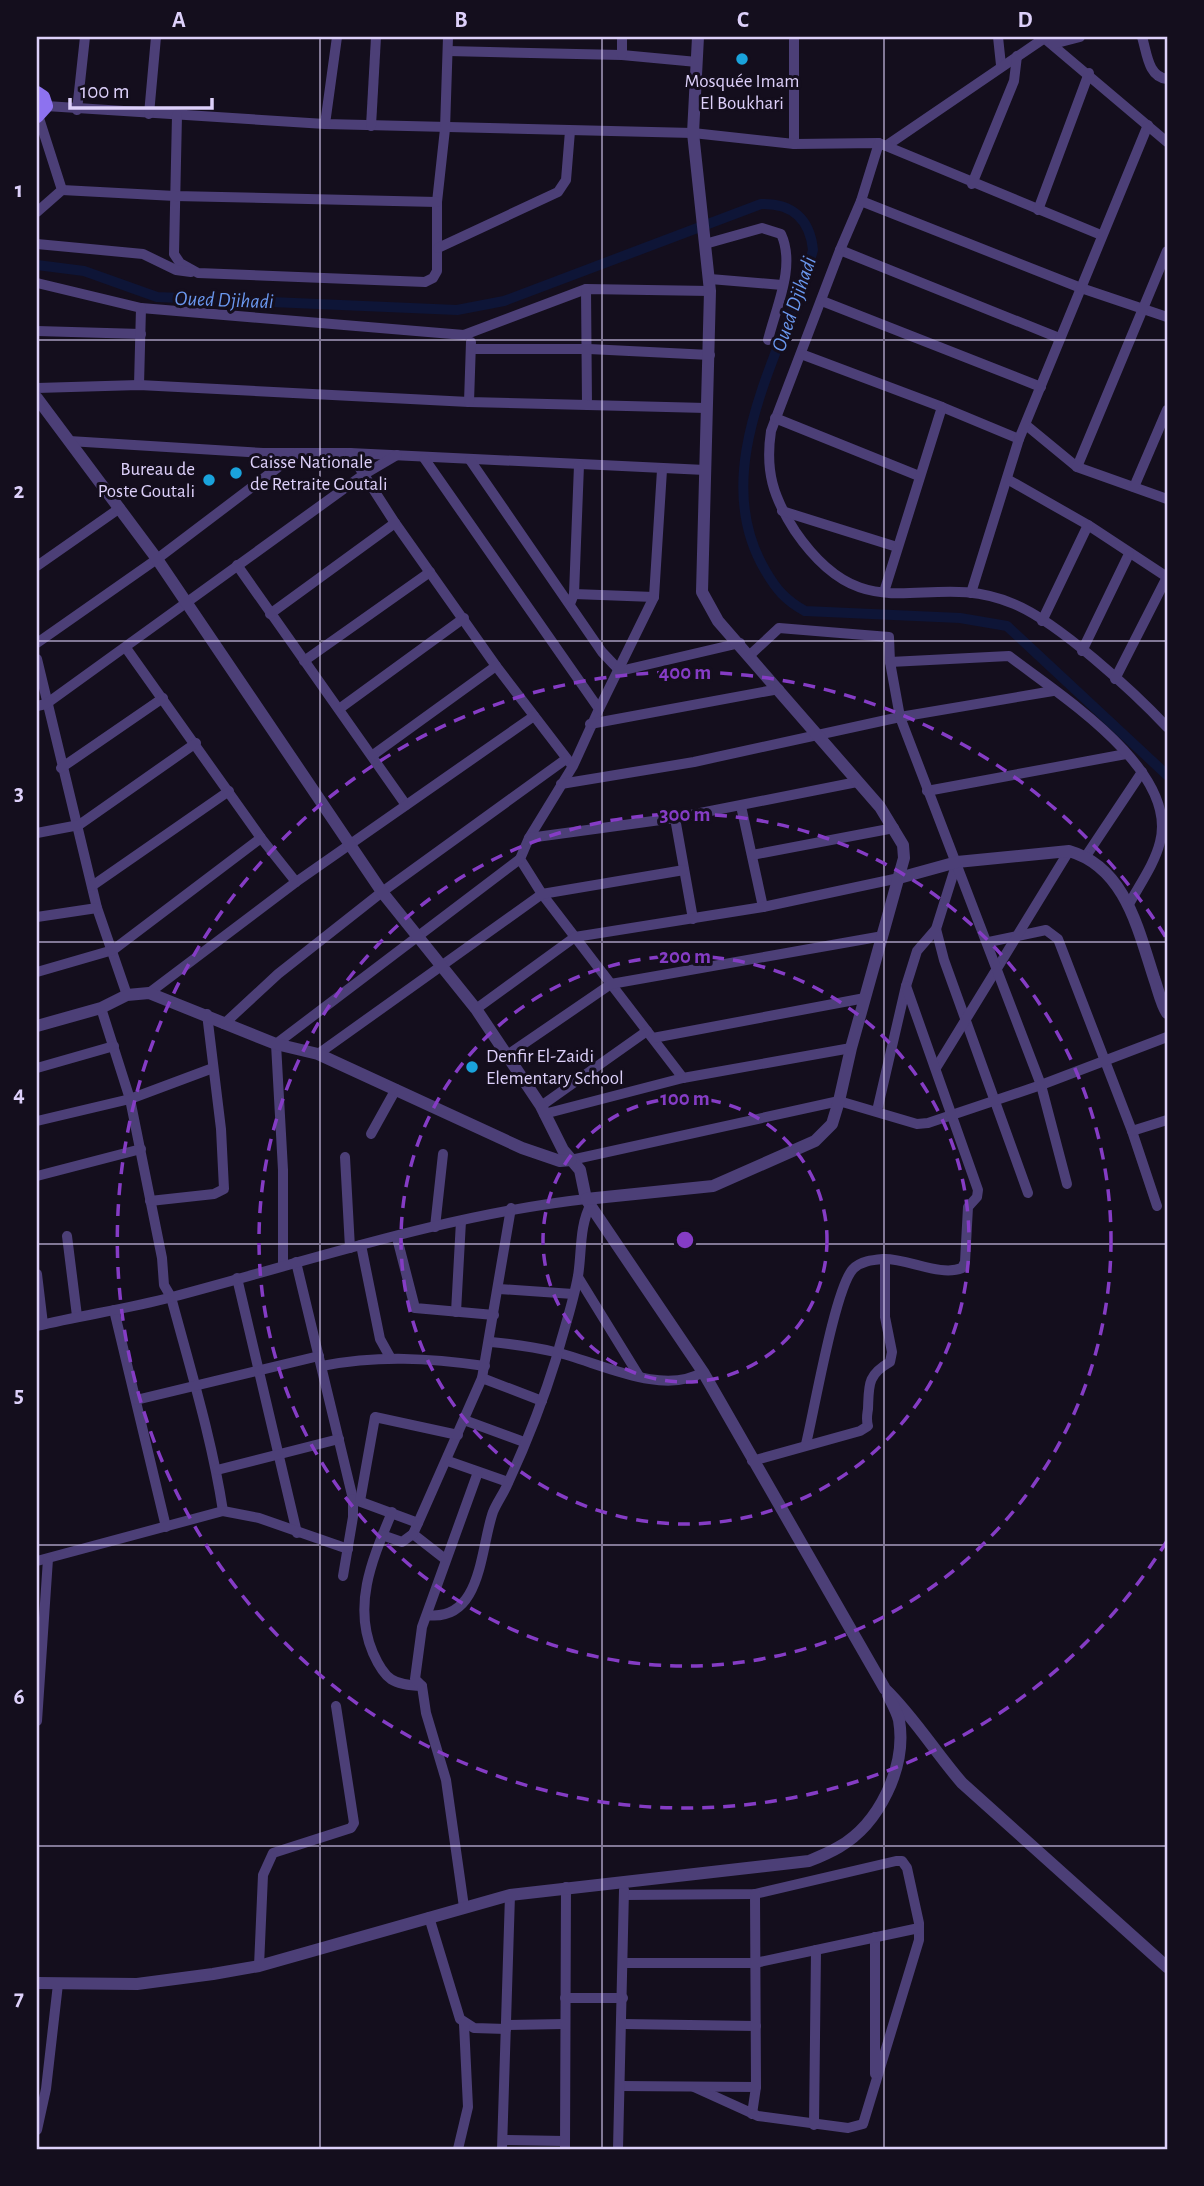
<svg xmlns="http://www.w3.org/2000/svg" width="1204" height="2186" font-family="'Alegreya Sans',sans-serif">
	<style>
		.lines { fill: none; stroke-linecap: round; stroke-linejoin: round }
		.canal { stroke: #0e1537; stroke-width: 10 }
		.minor { stroke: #4c3f77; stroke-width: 10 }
		.tertiary { stroke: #4c3f77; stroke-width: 12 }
		.secondary { stroke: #8d72ef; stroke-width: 14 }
		.grid { fill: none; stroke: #ddd0fa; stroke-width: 2; stroke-opacity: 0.55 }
		.ring { fill: none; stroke: #853cc5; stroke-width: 3.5; stroke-dasharray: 12 9 }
		.poi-dot { fill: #1aa3dc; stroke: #140e1d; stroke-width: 2.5 }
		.labels { text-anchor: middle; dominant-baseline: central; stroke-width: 6; stroke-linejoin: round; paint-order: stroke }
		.poi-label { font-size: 19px; fill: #ddd0fa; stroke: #140e1d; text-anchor: start }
		.water-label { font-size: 21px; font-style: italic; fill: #6a97ee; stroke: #140e1d }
		.centre { fill: #853cc5; stroke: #140e1d; stroke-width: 3.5 }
		.ring-label { font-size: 21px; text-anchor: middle; font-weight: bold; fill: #853cc5; stroke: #140e1d; stroke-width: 6; stroke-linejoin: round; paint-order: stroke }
		.neatline { fill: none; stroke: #ddd0fa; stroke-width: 2.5 }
		.grid-label { font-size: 23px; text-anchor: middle; font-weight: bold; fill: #ddd0fa }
	</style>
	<rect width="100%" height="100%" fill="#140e1d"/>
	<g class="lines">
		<!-- canal -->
		<path class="canal" d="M37 265 84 271 157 297 457 310 504 301 761 204C792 203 810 219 813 250 785 349 705 468 765 570 776 589 785 600 805 611L960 618 1007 626 1167 775"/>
		<!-- minor -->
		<g class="minor">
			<path d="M794 37V144"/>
			<path d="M998 37 1001 65"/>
			<path d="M1142 37C1147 53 1148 77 1167 79"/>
			<path d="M1044 38 1167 142"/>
			<path d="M1053 44 1080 37"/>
			<path d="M448 51 622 55 697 62"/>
			<path d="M622 55V37"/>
			<path d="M46 106 325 124 693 133 794 144 879 143 886 146 1046 37"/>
			<path d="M77 110 85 37"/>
			<path d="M149 114 156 37"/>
			<path d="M177 115 174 254 180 263 198 273 425 282 433 278 437 271V202L445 129 448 37"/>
			<path d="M325 124 337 37"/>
			<path d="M371 126 376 37"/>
			<path d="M879 143 861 201 840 250 1059 338"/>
			<path d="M886 146 1101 235"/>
			<path d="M972 184 1014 81 1017 56"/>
			<path d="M62 190 175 196 437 202"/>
			<path d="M861 201 1081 288 1167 317"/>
			<path d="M1038 210 1089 73"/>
			<path d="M37 212 62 190 38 115"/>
			<path d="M37 244 143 254 176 270 191 272"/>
			<path d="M705 244 762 228 781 234C796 266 776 307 768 340"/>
			<path d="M438 248 558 192 566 180 570 131"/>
			<path d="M840 250 771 431C765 471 773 497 795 531 868 638 926 566 1014 604 1058 622 1134 692 1167 727"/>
			<path d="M710 279 782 285"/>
			<path d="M37 283 141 308 464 335 586 289 710 291"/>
			<path d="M586 289 587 405"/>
			<path d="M822 301 1041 387"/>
			<path d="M37 331 141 334"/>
			<path d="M471 349H589L710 355"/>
			<path d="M801 354 942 407 1019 439"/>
			<path d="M139 385 141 308"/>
			<path d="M37 388 139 385 469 402 706 408"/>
			<path d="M469 402 471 342"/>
			<path d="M775 418 919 476"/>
			<path d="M1026 425 1077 467 1167 499"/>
			<path d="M69 441 263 453H350L705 470"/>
			<path d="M350 453 395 523 496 666 571 764"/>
			<path d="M424 458 599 709 573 766 529 838 520 859 542 894 683 1078"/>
			<path d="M470 460 602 652 620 671 740 643"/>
			<path d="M1077 467 1167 251"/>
			<path d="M1007 479 1088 525 1167 577"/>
			<path d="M1134 487 1167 410"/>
			<path d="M782 511 897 547"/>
			<path d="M237 565 406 805"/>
			<path d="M37 566 120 508"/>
			<path d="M884 592 942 407"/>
			<path d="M971 593 1019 439 1148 125"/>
			<path d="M574 594 654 597"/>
			<path d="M570 604 574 594 579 465"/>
			<path d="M270 614 395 523"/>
			<path d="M1042 621 1088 525"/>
			<path d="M37 643 157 559 297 453"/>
			<path d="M126 648 261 838 296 882"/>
			<path d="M1082 651 1129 554"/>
			<path d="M750 655 779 628 889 637 890 662"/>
			<path d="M37 659 97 908 127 995"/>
			<path d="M304 661 430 572"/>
			<path d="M1115 679 1167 577"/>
			<path d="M37 706 46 704 363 475 397 455"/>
			<path d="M339 709 464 618"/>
			<path d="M599 709 654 597 662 470"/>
			<path d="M590 724 779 689"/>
			<path d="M373 755 496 666"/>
			<path d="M61 768 163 698"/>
			<path d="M561 784 694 762 900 717 1053 691"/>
			<path d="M927 791 1126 754"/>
			<path d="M741 806 763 907"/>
			<path d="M675 818 693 919"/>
			<path d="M37 833 79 825 196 743"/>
			<path d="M529 838 675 818 857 782"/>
			<path d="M752 855 894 828"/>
			<path d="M1086 856 1142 772"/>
			<path d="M92 886 229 791"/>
			<path d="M37 917 97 908"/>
			<path d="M936 929 944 960 1028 1193"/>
			<path d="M989 942 1046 930 1058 939 1132 1131 1157 1206"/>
			<path d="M37 972 113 950 261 838"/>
			<path d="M149 993 296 882 534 716"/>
			<path d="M101 1008 130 1099 162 1258 164 1285 171 1297C190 1368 212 1439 223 1511"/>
			<path d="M476 1009 575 937 763 907 899 878"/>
			<path d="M224 1024 278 974 382 892 566 759"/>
			<path d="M653 1038 865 998"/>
			<path d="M318 1054 542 894 684 870"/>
			<path d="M506 1056 611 984 883 936"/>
			<path d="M37 1068 114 1046"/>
			<path d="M936 1068 1069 851"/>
			<path d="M541 1106 647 1031"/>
			<path d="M877 1111 906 986 917 951 936 929 957 862"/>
			<path d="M544 1114 683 1078 851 1048"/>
			<path d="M37 1121 130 1099 213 1068"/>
			<path d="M1132 1131 1167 1120"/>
			<path d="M371 1134 396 1089"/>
			<path d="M345 1157 350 1248"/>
			<path d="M571 1160 839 1101 917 1124 928 1123 1041 1085 900 717 890 662 1009 656C1058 694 1179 769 1160 842 1155 863 1140 884 1129 904"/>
			<path d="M37 1176 141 1149"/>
			<path d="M1067 1184 1041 1085 1167 1037"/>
			<path d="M150 1201 214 1194 224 1189 221 1129 207 1014"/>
			<path d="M435 1227 443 1154"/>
			<path d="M67 1236 77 1316"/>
			<path d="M397 1238 415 1308 494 1315"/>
			<path d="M361 1245 380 1339 390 1357"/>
			<path d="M296 1262 353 1499V1517L343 1576"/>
			<path d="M283 1265V1170L276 1044 520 859"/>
			<path d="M37 1274 43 1324"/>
			<path d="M578 1277 639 1376"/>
			<path d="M237 1278 297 1533"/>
			<path d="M499 1289 573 1294"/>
			<path d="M114 1310 166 1527"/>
			<path d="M456 1312 461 1221"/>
			<path d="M37 1326C82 1315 128 1309 172 1297 309 1261 445 1215 586 1199"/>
			<path d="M491 1342C512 1344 534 1347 555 1352 596 1361 662 1397 703 1372"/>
			<path d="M322 1366C379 1355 429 1358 485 1366"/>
			<path d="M482 1378 542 1401"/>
			<path d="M136 1400 319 1356"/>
			<path d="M464 1420 524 1442"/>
			<path d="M806 1444C814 1412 835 1288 853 1269 861 1261 872 1260 883 1259 907 1258 940 1277 962 1268L965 1262 968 1207 977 1197 978 1190 906 986"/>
			<path d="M448 1461 508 1482"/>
			<path d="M752 1461 860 1431 868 1426C866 1419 867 1416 868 1409 869 1385 867 1375 890 1362L892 1352 885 1317V1259"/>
			<path d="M217 1470 339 1439"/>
			<path d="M353 1499 418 1523 482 1378 511 1208"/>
			<path d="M360 1501 375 1417 458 1435"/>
			<path d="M392 1512C373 1558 352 1604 373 1653 385 1680 393 1685 422 1686"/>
			<path d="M418 1523 413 1534 445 1559"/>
			<path d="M382 1535 402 1542 413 1534"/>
			<path d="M37 1561 223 1511 259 1518 348 1549"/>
			<path d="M427 1615C482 1622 480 1549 493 1512 497 1502 504 1493 508 1483 526 1444 543 1401 556 1359 563 1332 573 1304 578 1276 582 1252 579 1226 591 1204"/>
			<path d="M37 1721 48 1559"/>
			<path d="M624 1895 755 1894 896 1861H902L907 1868 919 1923V1940L863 2124 848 2128 758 2116 694 2087"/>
			<path d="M464 1907 446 1780 426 1713 422 1686 415 1679 422 1627 478 1472"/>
			<path d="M429 1917 460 2019 474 2028 506 2029"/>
			<path d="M875 1937V2074"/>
			<path d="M623 1963H755L919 1928"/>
			<path d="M259 1966 263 1875 273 1853 351 1828 354 1823 336 1706"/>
			<path d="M565 1998H623"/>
			<path d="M623 2024 756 2026"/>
			<path d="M506 2025 565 2024"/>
			<path d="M621 2086 756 2087"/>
			<path d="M752 2114 756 2087 755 1894"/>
			<path d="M814 2125 816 1950"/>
			<path d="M37 2130 46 2089 58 1984"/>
			<path d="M503 2140 565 2141"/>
			<path d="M458 2149 468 2107 464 2024"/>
			<path d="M502 2149 510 1895"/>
			<path d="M565 2149 566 1887"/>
			<path d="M618 2149 624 1890"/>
		</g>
		<!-- tertiary -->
		<g class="tertiary">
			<path d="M37 398 157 559 382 892 476 1009 541 1106 563 1150 580 1170 586 1199 703 1372 885 1689C914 1717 935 1752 962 1783L1167 1967"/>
			<path d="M899 878 957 862 1069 851C1125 867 1138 929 1154 978 1158 989 1161 1004 1167 1013"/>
			<path d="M37 1026 101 1008 127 995 149 993 276 1044 318 1054 522 1148 560 1161 571 1160"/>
			<path d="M586 1199 713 1186 815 1141 832 1124 839 1101 851 1048 904 858 903 845 880 807 718 621 702 592 710 291 693 133 698 37"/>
			<path d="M37 1983 137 1984 213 1974 259 1966 510 1895 809 1861C819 1857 829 1853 839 1847 879 1824 907 1767 899 1720 897 1712 892 1703 888 1695"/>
		</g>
		<!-- secondary -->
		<path class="secondary" d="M37 93 43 97 46 106 37 116"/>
	</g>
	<!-- grid -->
	<path class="grid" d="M320 37V2149M602 37V2149M884 37V2149M37 340H1167M37 641H1167M37 942H1167M37 1244H1167M37 1545H1167M37 1846H1167"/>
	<!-- distance rings -->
	<g class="ring">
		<circle cx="685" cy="1240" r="142"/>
		<circle cx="685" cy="1240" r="284"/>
		<circle cx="685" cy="1240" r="426"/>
		<path d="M1167 1541A568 568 0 1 1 1167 939"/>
	</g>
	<!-- markers -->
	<g class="poi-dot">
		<circle cx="742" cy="59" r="7"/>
		<circle cx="236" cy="473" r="7"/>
		<circle cx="209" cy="480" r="7"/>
		<circle cx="472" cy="1067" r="7"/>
	</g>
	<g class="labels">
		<!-- poi labels -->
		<g class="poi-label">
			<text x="742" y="81" text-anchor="middle">Mosquée Imam<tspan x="742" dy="22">El Boukhari</tspan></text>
			<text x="250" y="462">Caisse Nationale<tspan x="250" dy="22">de Retraite Goutali</tspan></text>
			<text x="195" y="469" text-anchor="end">Bureau de<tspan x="195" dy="22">Poste Goutali</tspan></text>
			<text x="486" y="1056">Denfir El-Zaidi<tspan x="486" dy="22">Elementary School</tspan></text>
		</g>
		<!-- water labels -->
		<g class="water-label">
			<text transform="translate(224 300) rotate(2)">Oued Djihadi</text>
			<text transform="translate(794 304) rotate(-71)">Oued Djihadi</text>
		</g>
	</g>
	<circle cx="685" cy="1240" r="10" class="centre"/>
	<g class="ring-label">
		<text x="685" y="679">400 m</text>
		<text x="685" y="821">300 m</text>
		<text x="685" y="963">200 m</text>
		<text x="685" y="1105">100 m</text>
	</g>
	<!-- border -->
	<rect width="1204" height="2186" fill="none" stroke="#140e1d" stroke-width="77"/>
	<!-- scale -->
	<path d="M70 98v10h142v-10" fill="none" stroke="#ddd0fa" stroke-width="3.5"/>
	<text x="80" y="98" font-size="21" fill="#ddd0fa" stroke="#140e1d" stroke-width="5" paint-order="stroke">100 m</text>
	<rect x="38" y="38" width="1128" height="2110" class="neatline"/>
	<g class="grid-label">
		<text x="179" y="27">A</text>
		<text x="461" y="27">B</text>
		<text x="743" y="27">C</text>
		<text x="1025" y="27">D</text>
		<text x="19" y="197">1</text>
		<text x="19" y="498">2</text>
		<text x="19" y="800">3</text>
		<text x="19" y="1101">4</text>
		<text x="19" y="1402">5</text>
		<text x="19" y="1704">6</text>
		<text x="19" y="2005">7</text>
	</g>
</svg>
